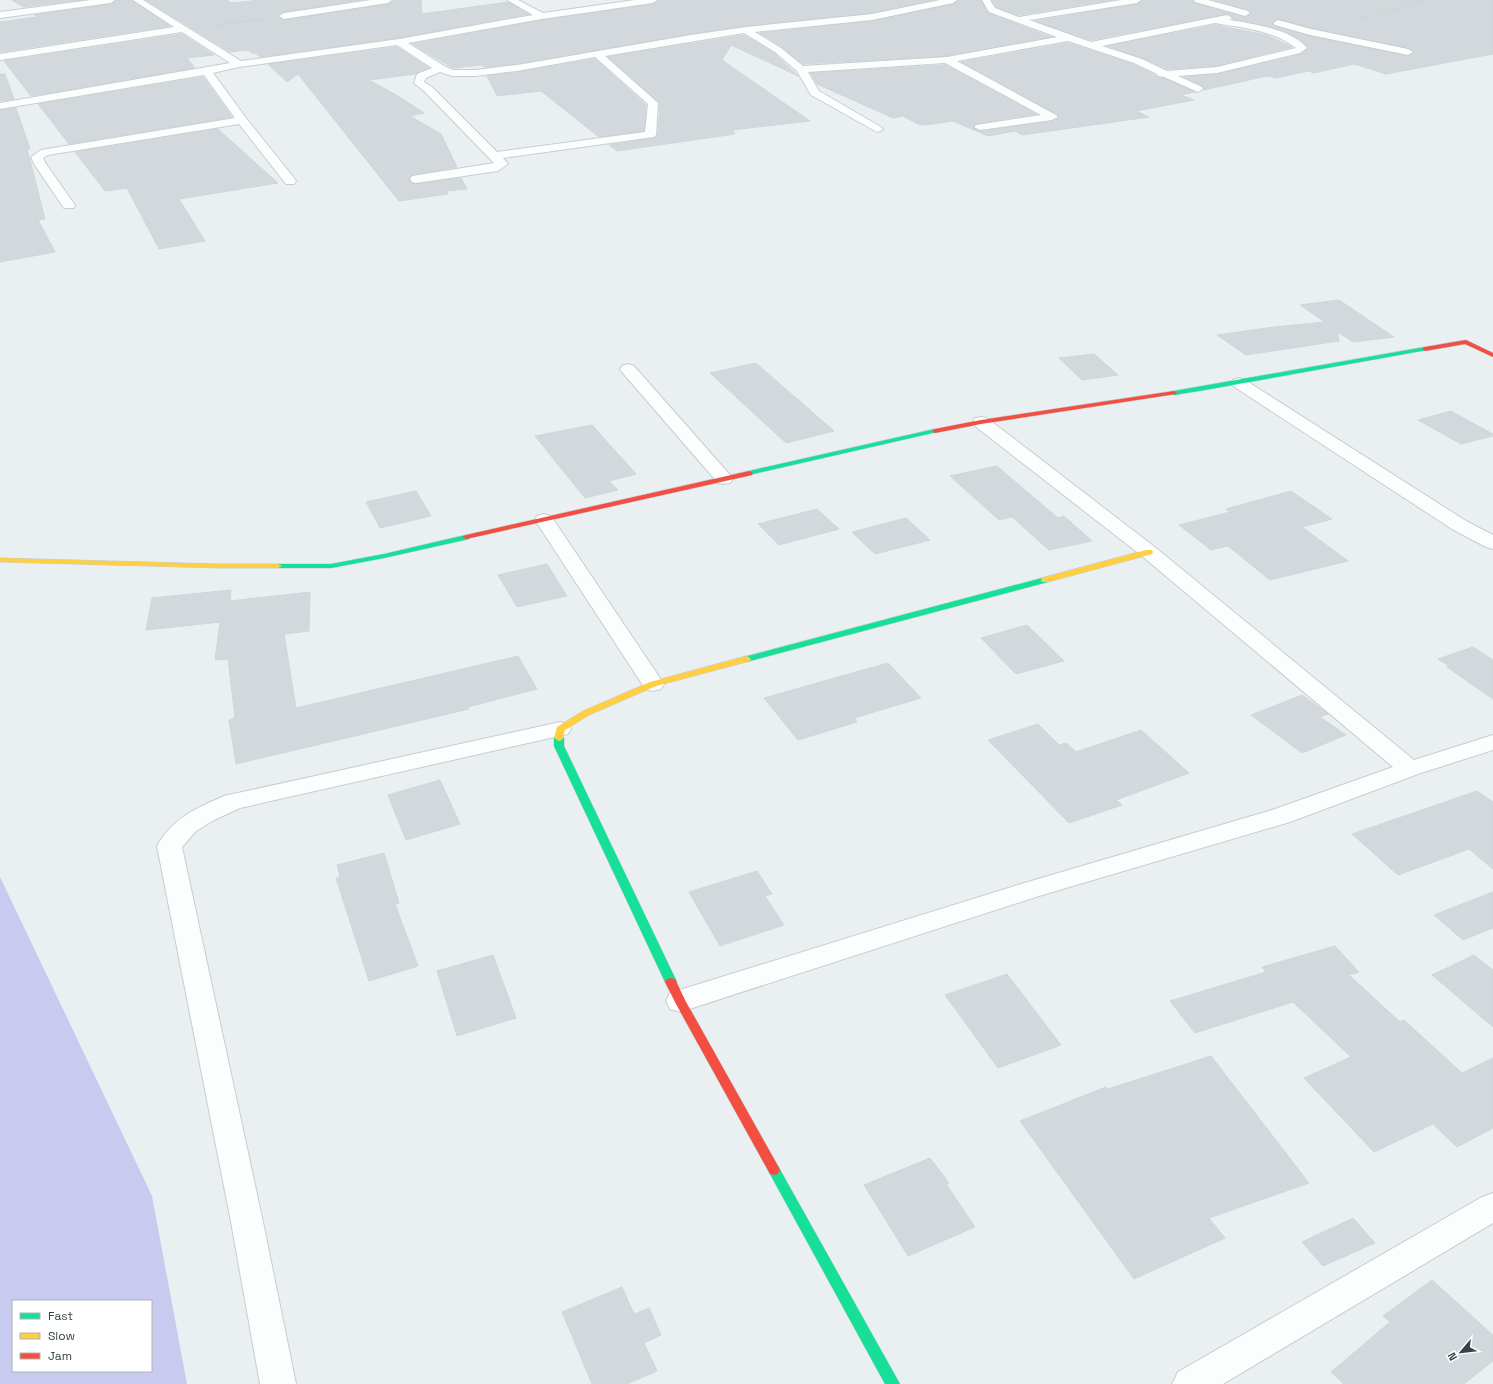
<svg xmlns="http://www.w3.org/2000/svg" width="1493" height="1384" font-family="'Space Grotesk',sans-serif">
	<style>
		.green { fill: #c9caef; fill-rule: evenodd }
		.building { fill: #d2d8db; stroke: #cfd7da; fill-rule: evenodd }
		.lines { fill: none; stroke-linecap: round; stroke-linejoin: round }
		.street-casing { stroke: #c7cdd0; stroke-width: 2 }
		.fast-casing { stroke: #c2cdd3; stroke-width: 1 }
		.slow-casing { stroke: #c2cdd3; stroke-width: 1 }
		.jam-casing { stroke: #c2cdd3; stroke-width: 1 }
		.path { stroke: #cad0d2; stroke-width: 1; stroke-dasharray: 1 1; stroke-linecap: butt }
		.street { fill: #fcfdfd; fill-rule: evenodd }
		.fast { fill: #16e098; fill-rule: evenodd }
		.slow { fill: #ffcf43; fill-rule: evenodd }
		.jam { fill: #f24e42; fill-rule: evenodd }
	</style>
	<rect width="100%" height="100%" fill="#eaeff2"/>
	<!-- green -->
	<path class="green" d="M0 877 152 1196 187 1384H0ZM13 1301H151V1371H13Z"/>
	<!-- building -->
	<g class="building">
		<path d="M12 0H80L23 7Z"/>
		<path d="M116 0H132L170 26 0 52V22L37 17 34 15 111 4Z"/>
		<path d="M146 0H227L231 3 261 0H361L284 12 278 17 284 20 388 4 393 0H421L422 14 508 2 529 14 399 38 260 57 255 53H251L248 50 230 52Z"/>
		<path d="M658 0H933L872 13 746 26 517 64 484 67 482 65 453 68 412 44 542 20 653 4Z"/>
		<path d="M958 0H981L988 13 1051 37 947 56 803 64 782 47 760 33 872 21 953 4Z"/>
		<path d="M992 0H1112L1019 15 996 7Z"/>
		<path d="M1142 0H1193L1195 3 1245 17 1251 13 1248 10 1214 0H1493V54L1386 74 1354 64 1314 73 1308 71 1276 78 1267 76 1204 90 1203 86 1184 77 1217 74 1300 54 1308 49V47L1301 40 1283 30 1261 24 1233 19V17L1227 14 1091 40 1035 21 1137 4ZM1278 19 1311 28 1408 48 1414 53 1408 56 1310 36 1275 26 1272 23Z"/>
		<path d="M1215 25 1267 35 1292 47 1217 66 1167 69 1142 58 1108 46Z"/>
		<path d="M182 34 214 55 187 58 195 68 31 96 4 61Z"/>
		<path d="M744 35 774 53 798 76 731 45 722 60 810 121 732 130 735 134 617 151 609 145 655 138 658 135 660 103 608 57Z"/>
		<path d="M1068 43 1133 64 1158 77 1164 78 1195 92 1181 95 1194 100 1136 111 1149 117 1022 135 1015 131 988 136 953 121 925 125 918 124 903 116 893 118 817 84 811 73 945 65 1036 114 975 124 973 127 980 131 1052 121 1059 117 1057 114 961 62Z"/>
		<path d="M397 47 429 68 415 74 369 80 398 96 424 113 410 116 441 134 457 167 412 175 409 180 412 183 416 184 461 178 467 189 446 191 448 194 399 201 298 74 287 82 268 64Z"/>
		<path d="M595 59 646 105 644 131 599 137 541 91 497 96 487 76 517 72Z"/>
		<path d="M0 74H5L14 99 0 101Z"/>
		<path d="M203 77 232 117 69 144 38 104Z"/>
		<path d="M16 108 30 149H27L45 219 38 220 55 252 0 262V110Z"/>
		<path d="M218 129 278 183 179 199 205 241 159 249 127 188 105 191 75 152Z"/>
		<path d="M1339 300 1394 337 1353 342 1338 332 1339 341 1246 355 1217 335 1274 327 1325 322 1300 305Z"/>
		<path d="M1094 354 1118 375 1082 380 1059 358Z"/>
		<path d="M756 363 834 431 786 443 710 373Z"/>
		<path d="M1451 411 1493 434V436L1461 444 1418 420Z"/>
		<path d="M592 425 636 474 609 481 618 490 585 498 535 436Z"/>
		<path d="M997 466 1058 518 1064 516 1092 541 1049 550 1012 517 999 520 950 476Z"/>
		<path d="M416 491 431 516 380 528 366 502Z"/>
		<path d="M1291 491 1332 519 1302 527 1348 561 1270 580 1228 546 1211 550 1179 525 1230 512 1226 509Z"/>
		<path d="M817 509 839 529 779 545 758 524Z"/>
		<path d="M906 518 930 540 875 554 852 532Z"/>
		<path d="M547 564 567 596 517 607 498 575Z"/>
		<path d="M231 590 230 601 310 592 309 631 284 634 296 708 518 656 537 689 468 707 469 709 236 764 229 720 235 718 228 659 215 660 220 622 146 630 152 598Z"/>
		<path d="M1027 625 1064 661 1016 674 981 638Z"/>
		<path d="M1473 647 1493 660V699L1447 667 1449 666 1438 659Z"/>
		<path d="M888 663 921 698 854 718 857 722 798 740 764 698Z"/>
		<path d="M1302 695 1328 714 1320 717 1346 735 1302 753 1251 715Z"/>
		<path d="M1038 724 1059 745 1066 743 1076 752 1141 730 1189 773 1116 800 1122 805 1069 823 988 740Z"/>
		<path d="M440 780 460 824 406 840 388 795Z"/>
		<path d="M1477 791 1493 802V869L1469 849 1398 875 1352 834Z"/>
		<path d="M384 853 399 903 395 904 418 966 369 981 336 878 340 877 337 865Z"/>
		<path d="M757 871 772 894 765 896 784 925 720 946 689 892Z"/>
		<path d="M1493 892V928L1463 940 1434 915Z"/>
		<path d="M1335 946 1359 972 1349 975 1400 1022 1404 1020 1462 1073 1493 1058V1128L1457 1147 1433 1124 1374 1152 1304 1078 1351 1057 1293 1002 1195 1033 1170 1001 1266 972 1262 967Z"/>
		<path d="M493 955 516 1018 457 1036 437 971Z"/>
		<path d="M1474 955 1493 970V1027L1432 975Z"/>
		<path d="M1007 974 1061 1045 998 1068 945 995Z"/>
		<path d="M1211 1056 1309 1183 1209 1218 1225 1238 1134 1279 1020 1121 1106 1087 1108 1089Z"/>
		<path d="M930 1158 949 1183 946 1184 975 1227 908 1256 864 1185Z"/>
		<path d="M1353 1218 1375 1243 1323 1266 1302 1242Z"/>
		<path d="M1432 1280 1493 1335V1361L1464 1384H1344L1331 1372 1390 1322 1383 1316Z"/>
		<path d="M622 1287 634 1314 649 1308 661 1335 644 1343 657 1371 627 1384H592L562 1312Z"/>
	</g>
	<g class="lines">
		<defs>
			<g id="street">
				<path d="M91 0H115L111 3 0 18V12Z"/>
				<path d="M133 0H143L241 61 399 39 533 15 507 0H518L543 13 635 0H657L653 3 542 19 408 43 444 66 453 70H475L517 65 691 35 746 27 872 14 940 0H957L953 3 872 20 755 32 781 48 803 66 947 57 1057 37 989 12 982 0H990L995 8 1019 17 1121 0H1141L1137 3 1029 20 1091 42 1227 15 1232 18 1230 20C1253 24 1292 29 1307 48L1300 53 1217 73 1178 76 1202 87 1203 89 1198 92 1164 77 1158 76 1157 74 1134 63 1068 41 957 61 1056 115 1058 117 1052 120 980 130 974 127 976 125 1041 115 945 63 808 72 819 91 881 127 883 129 881 131 877 132 811 95 797 71 775 52 744 33 605 56 658 103 656 135 654 137 503 158 508 164 498 171 416 183 412 182 410 179 412 176 494 163 424 91 414 83 417 74 432 68 397 45 239 67 213 73 246 118 294 178 296 181 294 184H286L239 124 48 155 43 158 46 164 75 205 74 208H64L34 164 31 157 41 150 235 118 204 75 0 109V103L230 63 182 32 0 60V54L174 27ZM1215 23C1243 28 1273 30 1296 48L1217 67 1167 71 1142 59 1102 46ZM595 57 648 104 645 132 497 152 432 87 424 82 426 78 440 72 452 76H475L517 71Z"/>
				<path d="M371 0H392L388 3 284 19 279 16 284 13Z"/>
				<path d="M1194 0H1208L1248 11 1250 13 1245 16 1195 2Z"/>
				<path d="M1278 20 1311 29 1408 49 1413 52 1408 55 1310 35 1275 25 1273 23Z"/>
				<path d="M628 364 634 366 730 475 733 479 730 483 724 484 718 483 622 372 620 369 622 366Z"/>
				<path d="M1239 378 1245 380 1466 521 1493 535V549L1486 547 1452 529 1233 386 1231 383 1233 380Z"/>
				<path d="M981 417 987 418 1156 548 1414 760 1493 735V750L1418 774 1290 822 1039 896 680 1012 670 1009 666 1001 670 993 1021 884 1272 810 1393 767 1142 556 975 426 973 422 975 418Z"/>
				<path d="M544 514 551 516 664 684 661 689 653 691 645 689 642 684 535 520 537 516Z"/>
				<path d="M560 722 568 724 571 729 568 734 240 808 214 820 196 831 182 847 263 1222 296 1384H260L231 1222 157 846C174 817 195 809 224 796Z"/>
				<path d="M1493 1193V1223L1223 1384H1172L1178 1372 1482 1197Z"/>
			</g>
			<g id="fast">
				<path d="M1425 347 1428 349 1427 350 1205 390 1174 395 1171 393 1174 391Z"/>
				<path d="M935 429 937 430V432L749 475 745 473 749 471Z"/>
				<path d="M466 535 470 537 469 539 384 558 331 568H278L274 566 278 564H331L384 554Z"/>
				<path d="M1042 578H1048L1049 580 1048 582 750 661 747 662 743 659 744 657Z"/>
				<path d="M559 735 564 738V746L677 982 675 985 671 986 667 985 665 982 554 746V738Z"/>
				<path d="M774 1165 778 1166 900 1384H885L770 1174 768 1170 770 1166Z"/>
			</g>
			<g id="slow">
				<path d="M1146 550H1152L1153 552 1152 554 1048 582H1042L1041 580 1042 578Z"/>
				<path d="M0 558 220 564H278L282 566 278 568H220L0 562Z"/>
				<path d="M747 656 751 659 750 661 656 686 589 715 565 730 562 740 559 741 554 738 557 727 583 711 650 682Z"/>
			</g>
			<g id="jam">
				<path d="M1466 340 1493 353V357L1465 344 1425 351 1422 349 1425 347Z"/>
				<path d="M1174 391 1177 393 1176 394 981 424 935 433 932 431 935 429 981 420Z"/>
				<path d="M749 471 753 473 752 475 466 539 462 537 466 535Z"/>
				<path d="M671 978 675 979 685 1000 778 1166 780 1170 778 1174 774 1175 770 1174 676 1004 665 982 667 979Z"/>
			</g>
		</defs>
		<!-- street casing -->
		<use href="#street" class="street-casing"/>
		<!-- fast casing -->
		<use href="#fast" class="fast-casing"/>
		<!-- slow casing -->
		<use href="#slow" class="slow-casing"/>
		<!-- jam casing -->
		<use href="#jam" class="jam-casing"/>
		<!-- path -->
		<g class="path">
			<path d="M1355 20 1428 0"/>
			<path d="M215 25 264 19"/>
		</g>
		<!-- street -->
		<use href="#street" class="street"/>
		<!-- fast -->
		<use href="#fast" class="fast"/>
		<!-- slow -->
		<use href="#slow" class="slow"/>
		<!-- jam -->
		<use href="#jam" class="jam"/>
	</g>
	<!-- legend -->
	<rect x="12" y="1300" width="140" height="72" fill="#ffffff" stroke="#aeb4b6"/>
	<rect x="20" y="1313" width="20" height="6" fill="#16e098" stroke="#aeb4b6"/>
	<text x="48" y="1320" font-size="12" fill="#354448">Fast</text>
	<rect x="20" y="1333" width="20" height="6" fill="#ffcf43" stroke="#aeb4b6"/>
	<text x="48" y="1340" font-size="12" fill="#354448">Slow</text>
	<rect x="20" y="1353" width="20" height="6" fill="#f24e42" stroke="#aeb4b6"/>
	<text x="48" y="1360" font-size="12" fill="#354448">Jam</text>
	<!-- north arrow -->
	<g transform="translate(1461 1352) rotate(242)" stroke="#ffffff" stroke-width="3" paint-order="stroke">
	<path d="M0-3L7 15L0 10L-7 15Z" fill="#354448"/>
	<text y="-6" font-size="11" font-weight="bold" text-anchor="middle" fill="#354448">N</text>
	</g>
</svg>
